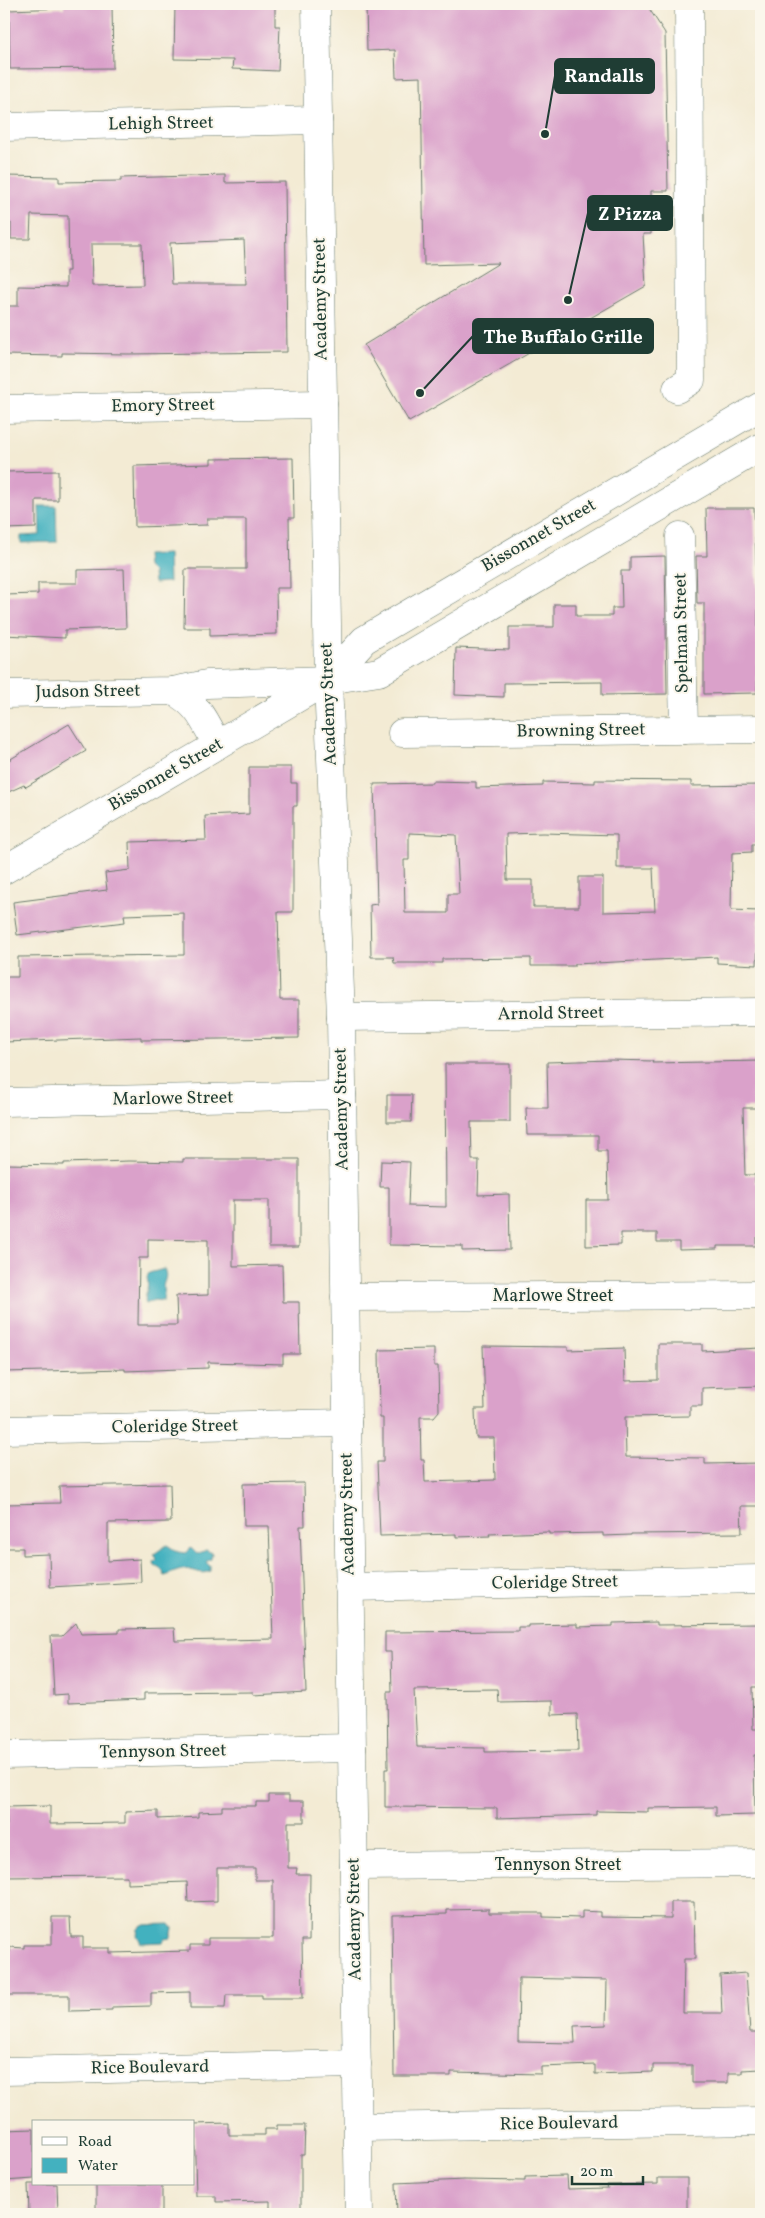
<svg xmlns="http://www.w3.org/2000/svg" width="765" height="2218" font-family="Vollkorn,serif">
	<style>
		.water { fill: #43b1bf; stroke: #31777a }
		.building { fill: #daa1ca; fill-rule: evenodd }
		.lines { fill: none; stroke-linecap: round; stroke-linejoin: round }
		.minor-casing { stroke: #697a6c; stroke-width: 29 }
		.major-casing { stroke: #697a6c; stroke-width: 29 }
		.minor { stroke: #fff; stroke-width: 28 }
		.major { stroke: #fff; stroke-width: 28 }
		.labels { text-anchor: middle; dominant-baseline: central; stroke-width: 4; stroke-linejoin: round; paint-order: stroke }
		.street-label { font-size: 18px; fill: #1f3d34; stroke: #fbf7ec }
		.leader { fill: none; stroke: #1f3d34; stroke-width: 2 }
		.callout-dot { fill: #1f3d34; stroke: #fbf7ec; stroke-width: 2 }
		.callout { fill: #1f3d34; stroke: #1f3d34; stroke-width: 2 }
		.callout-label { font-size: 19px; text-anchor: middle; font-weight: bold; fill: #fff }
	</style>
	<rect width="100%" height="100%" fill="#fbf7ec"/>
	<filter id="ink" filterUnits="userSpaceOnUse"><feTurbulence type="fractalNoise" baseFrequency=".02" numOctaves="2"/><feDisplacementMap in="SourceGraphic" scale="10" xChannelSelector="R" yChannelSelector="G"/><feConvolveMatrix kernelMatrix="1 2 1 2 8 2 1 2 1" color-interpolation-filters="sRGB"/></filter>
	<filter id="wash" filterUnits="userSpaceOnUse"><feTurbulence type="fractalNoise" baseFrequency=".0096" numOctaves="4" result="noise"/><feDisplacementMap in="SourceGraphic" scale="20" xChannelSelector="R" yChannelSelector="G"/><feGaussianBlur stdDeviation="1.12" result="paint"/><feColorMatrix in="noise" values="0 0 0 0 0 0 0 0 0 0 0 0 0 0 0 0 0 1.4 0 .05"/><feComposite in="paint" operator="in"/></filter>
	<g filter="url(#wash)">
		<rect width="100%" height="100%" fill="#f3ebd4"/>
		<!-- water -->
		<g class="water">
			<path d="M39 506H56L57 542 21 543V536L40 535Z"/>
			<path d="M168 554 169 582 154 583 153 573 147 567 146 555Z"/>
			<path d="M164 1269C168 1277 164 1280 163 1287 163 1293 165 1295 164 1301L154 1300 146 1304C143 1296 150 1288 147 1277L149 1273Z"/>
			<path d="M167 1545 178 1552 186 1553 191 1548 197 1554 206 1550 212 1553 211 1559 206 1562 210 1566V1571C201 1575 198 1571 190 1570 182 1568 173 1573 165 1576L162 1570 155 1566 154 1562 157 1559 154 1554Z"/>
			<path d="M170 1924 173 1928 171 1938 165 1939 163 1942 141 1943 137 1935 138 1929 142 1925Z"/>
		</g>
		<g id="blocks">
			<!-- building -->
			<g class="building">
				<path d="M64 4H112L113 68 10 69 9 10 64 8Z"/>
				<path d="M175 4H275V26H280L278 71 232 69 233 60 174 59Z"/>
				<path d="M366 4H646L665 33 668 191H651V234H643L646 286 409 422 364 345 499 263 424 265 421 77 396 78 395 50 367 51Z"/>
				<path d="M225 175V183L285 182 287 352 128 354 62 353V356L4 355V306H18V286L66 287V271H69L68 216 31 215 30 239H11V223H4V176L59 177V182L121 181V178ZM244 240 246 284H172L170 243ZM91 244H142L143 285 92 286Z"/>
				<path d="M293 458 294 518H289L290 588H276L277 634 210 636V628H184L185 569H246V519H207V525L135 527 134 466 211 464V459Z"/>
				<path d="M58 471V500H36V528L4 529V472Z"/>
				<path d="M706 508H754L758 605 757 693 704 694V603H697L696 556H707Z"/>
				<path d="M665 556 667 694 602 695V682L504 683V697L455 695 456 648 509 650V627H554V604H576V616H612V608H622L621 571H630V557Z"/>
				<path d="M124 569 126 628 65 630V638L4 635V595L38 594V583H77V570Z"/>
				<path d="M69 724 86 751 26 787 24 785 4 794V763Z"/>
				<path d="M249 767H291V783H297V806H293V912H278L280 1000H299V1038L141 1040V1037L4 1042V977H18V957L184 955V913L124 915 125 922 17 935 13 902 107 890 105 873 130 870 129 842 206 840 205 816 249 814Z"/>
				<path d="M595 780 691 781V786L761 785V844H752V852L732 853 731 910 759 911 757 965 717 963V957L575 964V966H531V958L442 959V963H394L393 957H371L370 905 377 904 374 784 432 783V781L476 782V788L543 786V782L595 783ZM409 833 456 835 459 894H448V913H405L404 860H409ZM543 833 617 835V868H653L655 911 603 912V877H579V907H533V880H507L506 834Z"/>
				<path d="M611 1060 653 1061 652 1063 761 1061V1108H743L745 1175H755V1183H761V1238H756V1246H717V1249L679 1250V1242H657V1233H621V1245L586 1246V1200H608L607 1151H598V1135H527L526 1108H548L547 1062Z"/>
				<path d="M445 1064H510V1122H471L472 1160H479L478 1195 509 1194 510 1250 462 1251V1246L389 1245V1187H380L381 1161 410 1162 408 1206 446 1207Z"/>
				<path d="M387 1095H412L411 1122H387Z"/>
				<path d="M183 1159H299V1247H269V1200H233V1266L282 1265 283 1302H299L300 1354H283V1364L208 1362V1368L125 1371V1369L4 1372V1164L64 1165V1163L129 1161 183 1162ZM148 1239 208 1240V1295L176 1296 177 1325H138L139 1258H148Z"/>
				<path d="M658 1344H702V1351L760 1348 761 1386 702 1388V1406H690V1416L625 1417 626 1457 705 1458V1464L761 1463V1506H741L742 1533 631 1534V1535L603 1536V1533L549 1534V1532L489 1534 490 1536 456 1537V1534L380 1536 377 1462H383V1418H380L379 1350 434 1349V1366H438L439 1411 434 1417H420L421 1460H424L425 1482 495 1480 494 1438H476L475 1409H485L483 1346 568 1347V1350L624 1348 625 1381 658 1380Z"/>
				<path d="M304 1483 305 1526H300L306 1692 253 1695V1692L144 1693V1700L68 1703V1694L54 1695 51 1636H62L76 1623 81 1634 119 1633V1629L174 1628 175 1641 273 1639 269 1526H244L243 1484Z"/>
				<path d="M170 1484 171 1522 108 1523V1561L140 1559 141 1582 50 1587 49 1554 23 1555V1548H4V1504L60 1503 59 1486Z"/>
				<path d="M657 1622V1625L761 1624V1687H752L753 1729H761V1755H754L755 1815 716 1816V1807L648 1808V1812L596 1811V1815L497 1818V1808L385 1807V1769H388L387 1692H392L391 1652H385V1632L518 1631V1627H528V1625L577 1624V1627L613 1626V1623ZM497 1689 498 1702 552 1701V1715L577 1714 578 1751 485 1752V1748L417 1747 414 1690Z"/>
				<path d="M269 1795H289V1801H304V1822H288V1868H297L296 1874H310L309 1940H302L303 1998H262V1995H226L225 2008H190V1992L151 1993V2006L112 2007V2010L69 2011V1995H4V1952H10V1947L24 1948V1945H52V1917H70L71 1937H83V1948H110V1953L190 1951V1945H208V1938H273V1880H255V1868H217V1901L188 1902 187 1882 127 1884V1876L4 1877V1825H7L6 1807 50 1806V1824L125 1823V1812L158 1811V1819L198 1817V1812L222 1811V1806H256V1802H269Z"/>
				<path d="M671 1902H694L695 1959H684L683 2013H722L720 1975 746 1973 750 2032H761V2069L742 2070V2073H728V2083H692V2065H653V2072L595 2074V2065L541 2067V2074L451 2072V2076H394L392 1915 447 1914V1910L489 1909V1913H543V1917L582 1918V1911L600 1912V1917L671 1918ZM519 1978 607 1980 606 2025 574 2026 575 2043 518 2042Z"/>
				<path d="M229 2123V2135H265V2129H277V2125H305L304 2154H301V2210L270 2209V2201L216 2202V2196H196L194 2124Z"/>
				<path d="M34 2129V2179L4 2181V2130Z"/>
				<path d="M567 2176 568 2189 608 2188 607 2185 658 2184V2178H687V2214H397L396 2183 464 2180 525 2181V2177Z"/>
				<path d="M28 2184H57L58 2214H29Z"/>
				<rect x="96" y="2184" width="66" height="30"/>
			</g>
		</g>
	</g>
	<g filter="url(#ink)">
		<use href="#blocks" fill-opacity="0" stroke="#697a6c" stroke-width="1"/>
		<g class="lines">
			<defs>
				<g id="minor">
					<path d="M316 4 328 680 341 1017 359 2214"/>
					<path d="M4 127 318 120"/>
					<path d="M677 389 691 380 689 4"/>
					<path d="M4 409 323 404"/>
					<path d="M680 536 684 730"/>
					<path d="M173 691C198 704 204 720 217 745"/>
					<path d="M4 694 173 691 207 684 328 680"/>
					<path d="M402 733 761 729"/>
					<path d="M341 1017 761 1012"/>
					<path d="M4 1102 342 1095"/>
					<path d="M345 1297 761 1295"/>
					<path d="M4 1430 347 1423"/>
					<path d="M349 1587 761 1579"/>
					<path d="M4 1755 352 1748"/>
					<path d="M354 1866 761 1863"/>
					<path d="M4 2071 357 2064"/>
					<path d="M358 2127 761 2121"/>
				</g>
				<g id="major">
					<path d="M328 680 379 672 761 447"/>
					<path d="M4 870 328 680 364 640 761 406"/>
				</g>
			</defs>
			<!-- minor casing -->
			<use href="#minor" class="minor-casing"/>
			<!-- major casing -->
			<use href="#major" class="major-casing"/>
			<!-- minor -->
			<use href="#minor" class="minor"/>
			<!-- major -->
			<use href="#major" class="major"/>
		</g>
	</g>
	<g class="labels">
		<!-- street labels -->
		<g class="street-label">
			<text transform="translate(161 124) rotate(-1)">Lehigh Street</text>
			<text transform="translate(321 299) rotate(-91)">Academy Street</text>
			<text transform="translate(163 406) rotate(-1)">Emory Street</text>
			<text transform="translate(539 536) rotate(-30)">Bissonnet Street</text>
			<text transform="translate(682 633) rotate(-91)">Spelman Street</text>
			<text transform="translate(88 692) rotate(-1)">Judson Street</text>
			<text transform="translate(329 704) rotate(-92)">Academy Street</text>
			<text transform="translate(581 731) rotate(-1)">Browning Street</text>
			<text transform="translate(166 775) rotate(-30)">Bissonnet Street</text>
			<text transform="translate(551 1014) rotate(-1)">Arnold Street</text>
			<text transform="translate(173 1099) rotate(-1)">Marlowe Street</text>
			<text transform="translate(342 1109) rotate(-91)">Academy Street</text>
			<text x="553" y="1296">Marlowe Street</text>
			<text transform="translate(175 1427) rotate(-1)">Coleridge Street</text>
			<text transform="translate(348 1514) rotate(-91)">Academy Street</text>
			<text transform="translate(555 1583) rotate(-1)">Coleridge Street</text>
			<text transform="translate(163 1752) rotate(-1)">Tennyson Street</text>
			<text x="558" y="1865">Tennyson Street</text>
			<text transform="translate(355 1919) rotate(-91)">Academy Street</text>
			<text transform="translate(150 2068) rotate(-1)">Rice Boulevard</text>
			<text transform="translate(559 2124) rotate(-1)">Rice Boulevard</text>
		</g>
	</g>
	<!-- callouts -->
	<path class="leader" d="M545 134L555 76M568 300L588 213M420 393L473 336"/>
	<g class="callout-dot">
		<circle cx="545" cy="134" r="5"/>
		<circle cx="568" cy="300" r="5"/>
		<circle cx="420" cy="393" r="5"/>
	</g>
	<g class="callout">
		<rect x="555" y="59" width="99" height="34" rx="5"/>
		<rect x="588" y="196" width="84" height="34" rx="5"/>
		<rect x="473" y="319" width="180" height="34" rx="5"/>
	</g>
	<g class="callout-label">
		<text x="604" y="82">Randalls</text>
		<text x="630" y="220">Z Pizza</text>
		<text x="563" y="343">The Buffalo Grille</text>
	</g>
	<!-- margin -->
	<rect width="765" height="2218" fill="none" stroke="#fbf7ec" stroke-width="20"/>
	<!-- legend -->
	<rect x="32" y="2120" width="162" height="65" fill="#fbf7ec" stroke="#a3ada2"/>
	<rect x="42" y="2137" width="25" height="8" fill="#ffffff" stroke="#a3ada2"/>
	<text x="78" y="2146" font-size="15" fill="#1f3d34">Road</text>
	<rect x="42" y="2158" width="25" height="15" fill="#43b1bf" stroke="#a3ada2"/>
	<text x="78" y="2170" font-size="15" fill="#1f3d34">Water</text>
	<!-- scale -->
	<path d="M572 2176v8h71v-8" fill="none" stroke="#1f3d34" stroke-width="2.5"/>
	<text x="580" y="2176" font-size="15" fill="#1f3d34" stroke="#fbf7ec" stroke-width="4" paint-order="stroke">20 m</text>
</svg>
